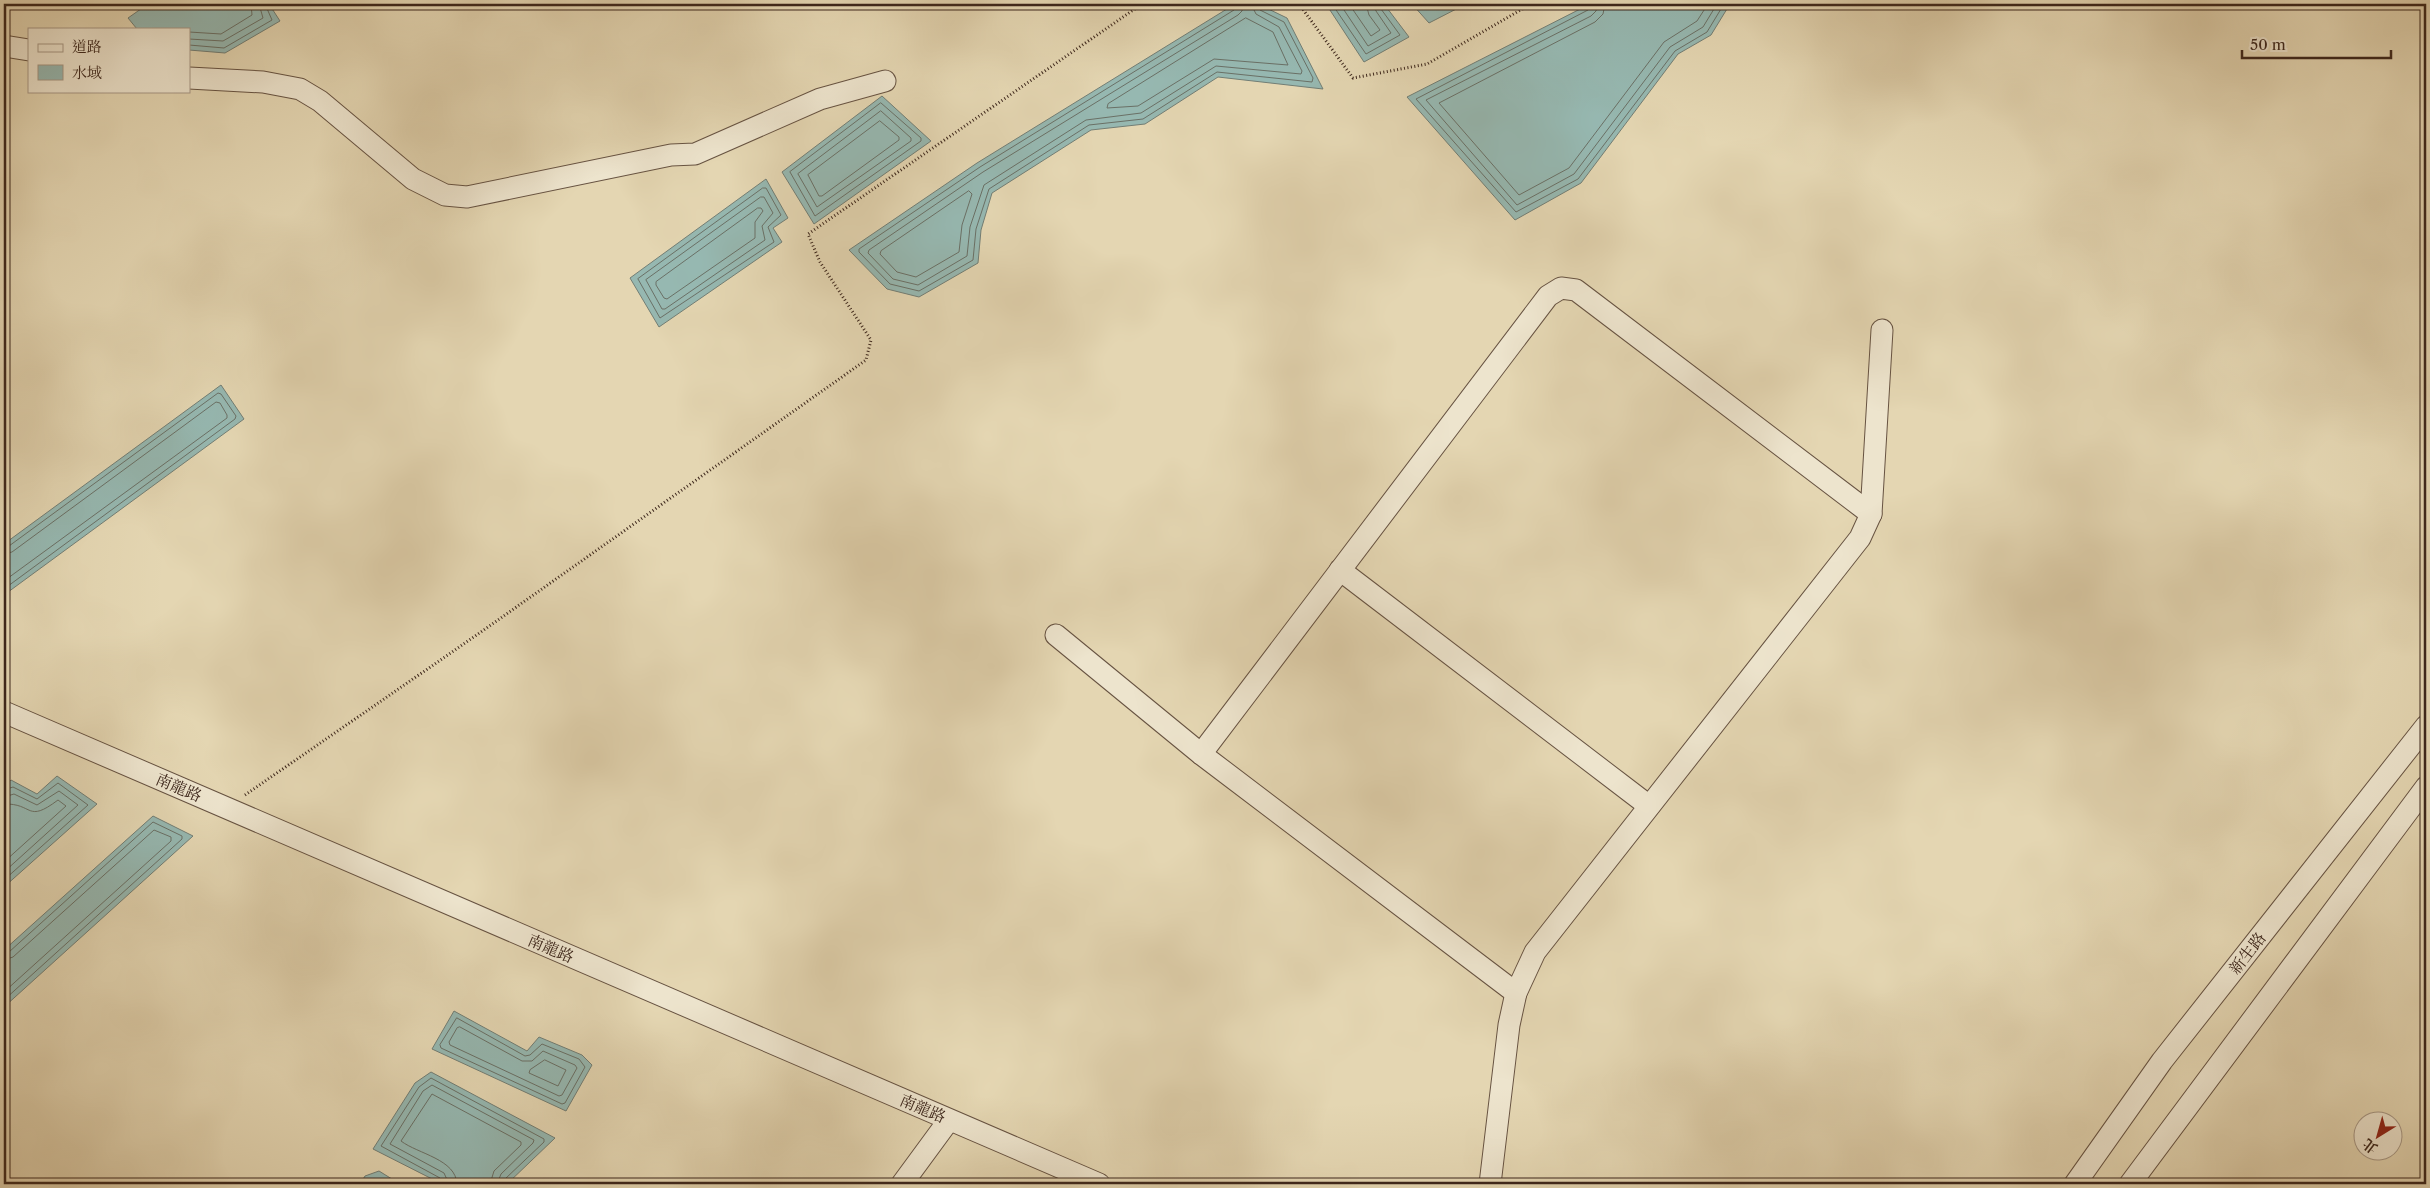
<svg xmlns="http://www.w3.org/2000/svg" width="2430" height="1188" font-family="'Libre Caslon Text','Noto Serif TC',serif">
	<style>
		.water { fill: #96b8b1; stroke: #727e75 }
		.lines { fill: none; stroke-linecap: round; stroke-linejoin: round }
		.shore { stroke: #6a7066; stroke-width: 1 }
		.minor-casing { stroke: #675342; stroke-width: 23 }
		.path { stroke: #3d271c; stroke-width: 3; stroke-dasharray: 1 2.5; stroke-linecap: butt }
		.minor { stroke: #ede4cd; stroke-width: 21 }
		.labels { text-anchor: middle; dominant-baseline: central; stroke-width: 4.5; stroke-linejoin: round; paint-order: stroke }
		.street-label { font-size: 16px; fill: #3d271c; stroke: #ede4cd }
	</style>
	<rect width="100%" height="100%" fill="#e4d6b2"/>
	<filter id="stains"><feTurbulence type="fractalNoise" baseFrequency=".004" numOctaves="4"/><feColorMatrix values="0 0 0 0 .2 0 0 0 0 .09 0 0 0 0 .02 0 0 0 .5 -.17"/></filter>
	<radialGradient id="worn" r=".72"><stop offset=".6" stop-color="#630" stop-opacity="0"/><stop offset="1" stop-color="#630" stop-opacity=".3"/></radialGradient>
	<!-- water -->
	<g class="water">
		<path d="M148 4H269L280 21 225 53 189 50V29H137L128 18Z"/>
		<path d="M1235 4H1258L1287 18 1323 89 1218 77 1145 124 1091 130 992 193 981 230 978 263 919 297 887 289 849 250 977 163Z"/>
		<path d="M1326 4H1384L1409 37 1364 62Z"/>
		<path d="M1412 4H1466L1429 23Z"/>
		<path d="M1590 4H1730L1711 35 1678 54 1581 183 1515 220 1407 97Z"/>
		<path d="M882 96 931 141 814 224 782 172Z"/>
		<path d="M766 179 788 218 773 228 782 242 659 327 630 278Z"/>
		<path d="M221 385 244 419 4 595V544Z"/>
		<path d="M57 776 97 804 4 887V787L11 780 37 794Z"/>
		<path d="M153 816 193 836 4 1007V950Z"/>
		<path d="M454 1011 527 1051 539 1037 582 1055 592 1065 566 1111 432 1049Z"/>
		<path d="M431 1072 555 1138 507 1184H442L373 1149 415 1083Z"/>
		<path d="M379 1171 400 1184H360L365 1176Z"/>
	</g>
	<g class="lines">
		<!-- shore -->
		<g class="shore">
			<path d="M1237 4 1234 10 980 167 859 249V252L890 284 919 291 973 260 976 229 989 189 1089 125 1143 119 1217 72 1312 82 1313 78 1284 22 1260 10 1258 4"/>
			<path d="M1243 4 1242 11 1238 15 983 172 869 250 868 253 893 279 918 285 967 256 970 227 984 185 1086 120 1141 113 1216 66 1301 74 1302 71 1279 27 1256 14 1251 4"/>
			<path d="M1332 4 1366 54 1400 35 1381 9 1380 4"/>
			<path d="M1340 4 1368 46 1391 33 1376 11 1374 4"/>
			<path d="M1349 4 1371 36 1380 30 1369 15 1366 4"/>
			<path d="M1591 4 1588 10 1416 99 1516 212 1578 179 1675 51 1707 32 1724 4"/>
			<path d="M1598 4 1596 11 1591 16 1426 100 1517 205 1574 174 1670 47 1703 27 1717 4"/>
			<path d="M1605 4 1603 14 1595 22 1439 103 1519 195 1569 168 1664 42 1697 21 1708 4"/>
			<path d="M1246 18 1273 32 1288 65 1214 59 1138 106 1107 108 1108 104Z"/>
			<path d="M189 32 221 34 252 15 251 4"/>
			<path d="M189 39 223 41 263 18 259 4"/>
			<path d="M189 45 224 48 272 20 265 4"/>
			<path d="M881 103 921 138V141L815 216 790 172Z"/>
			<path d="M881 111 911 138V141L817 207 798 174Z"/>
			<path d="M880 121 899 137V140L822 196H819L808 175Z"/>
			<path d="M763 188H766L781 215 768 227 774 242 660 318 638 279Z"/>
			<path d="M969 191 972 194 962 225 959 252 916 277 897 272 880 254 881 251Z"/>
			<path d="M761 197H764L773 213 762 226 765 240 665 309H662L646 280Z"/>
			<path d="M758 208H761L763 211 755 222V238L667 299 664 298 656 285V282Z"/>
			<path d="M4 548 9 546 218 393 221 394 236 416 235 419 4 589"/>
			<path d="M4 554 12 552 216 402 220 403 227 415V418L4 581"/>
			<path d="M4 790 13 787 37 799 58 783 88 805 4 880"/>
			<path d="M4 797 14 794 37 805 59 791 78 805 4 872"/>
			<path d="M4 804C34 803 26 824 58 800L66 806 4 862"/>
			<path d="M4 954 9 952 153 822 182 836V839L4 1000"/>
			<path d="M4 960 13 957 154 830 171 837V841L4 992"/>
			<path d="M457 1018 525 1056 530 1055 542 1044 579 1059 585 1067 565 1103 562 1104 441 1048 440 1045Z"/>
			<path d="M460 1027 522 1061H532L543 1051 575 1065 577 1068 562 1095 559 1096 450 1045 449 1042 457 1028Z"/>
			<path d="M545 1060 566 1070 558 1086 529 1073 530 1070Z"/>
			<path d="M443 1184 440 1178 381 1146 419 1087 431 1078 544 1139V1142L505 1179 504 1184"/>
			<path d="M449 1184 444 1173 390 1144 423 1091 432 1085 534 1140 533 1143 501 1174 497 1184"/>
			<path d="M457 1184C456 1159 418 1154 401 1141L432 1094 521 1142V1145L494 1171 490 1184"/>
		</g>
		<defs>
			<g id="minor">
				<path d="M4 46 29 50"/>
				<path d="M189 78 263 82 300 89 320 101 413 179 445 195 467 197 671 155 695 154 820 99 885 81"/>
				<path d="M1340 570 1649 806"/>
				<path d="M1056 635 1201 754 1516 993"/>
				<path d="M4 712 1099 1184"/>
				<path d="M1201 754 1548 296 1561 288 1576 290 1871 514"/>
				<path d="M902 1184 949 1120"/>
				<path d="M1490 1184 1509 1025 1516 993 1535 952 1860 538 1871 514 1882 330"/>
				<path d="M2075 1184 2162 1061 2426 726"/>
				<path d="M2130 1184 2426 787"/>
			</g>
		</defs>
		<!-- minor casing -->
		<use href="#minor" class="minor-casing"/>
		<!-- path -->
		<g class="path">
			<path d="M1299 4 1353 78 1427 64 1531 4"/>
			<path d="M245 795 481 632 866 360 871 340 820 262 808 234 1142 4"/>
		</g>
		<!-- minor -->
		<use href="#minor" class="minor"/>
	</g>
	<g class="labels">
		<!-- street labels -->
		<g class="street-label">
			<text transform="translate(179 787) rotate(23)">南龍路</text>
			<text transform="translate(551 948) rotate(23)">南龍路</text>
			<text transform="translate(2247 953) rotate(-52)">新生路</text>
			<text transform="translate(923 1108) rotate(23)">南龍路</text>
		</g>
	</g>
	<!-- margin -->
	<rect width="2430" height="1188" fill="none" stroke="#e4d6b2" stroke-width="20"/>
	<rect x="5" y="5" width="2420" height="1178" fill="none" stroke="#3d271c" stroke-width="2.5"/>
	<rect x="10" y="10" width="2410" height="1168" fill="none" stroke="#3d271c"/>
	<!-- legend -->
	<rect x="28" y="28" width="162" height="65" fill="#ede4cd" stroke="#a79886"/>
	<rect x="38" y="44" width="25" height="8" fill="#ede4cd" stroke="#a79886"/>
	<text x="72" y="52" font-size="15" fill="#3d271c">道路</text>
	<rect x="38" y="65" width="25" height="15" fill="#96b8b1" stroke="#a79886"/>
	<text x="72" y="78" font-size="15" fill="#3d271c">水域</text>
	<!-- north arrow -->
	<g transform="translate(2378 1136) rotate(217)"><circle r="24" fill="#ede4cd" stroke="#a79886"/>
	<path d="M0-4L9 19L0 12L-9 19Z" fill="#8f2418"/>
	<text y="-8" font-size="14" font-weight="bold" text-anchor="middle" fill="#3d271c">北</text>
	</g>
	<!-- scale -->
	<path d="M2242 50v8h149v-8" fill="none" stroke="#3d271c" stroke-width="2.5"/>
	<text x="2250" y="50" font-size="15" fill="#3d271c" stroke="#ede4cd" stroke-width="4" paint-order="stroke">50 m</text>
	<rect width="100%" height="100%" filter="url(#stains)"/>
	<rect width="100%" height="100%" fill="url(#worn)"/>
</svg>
